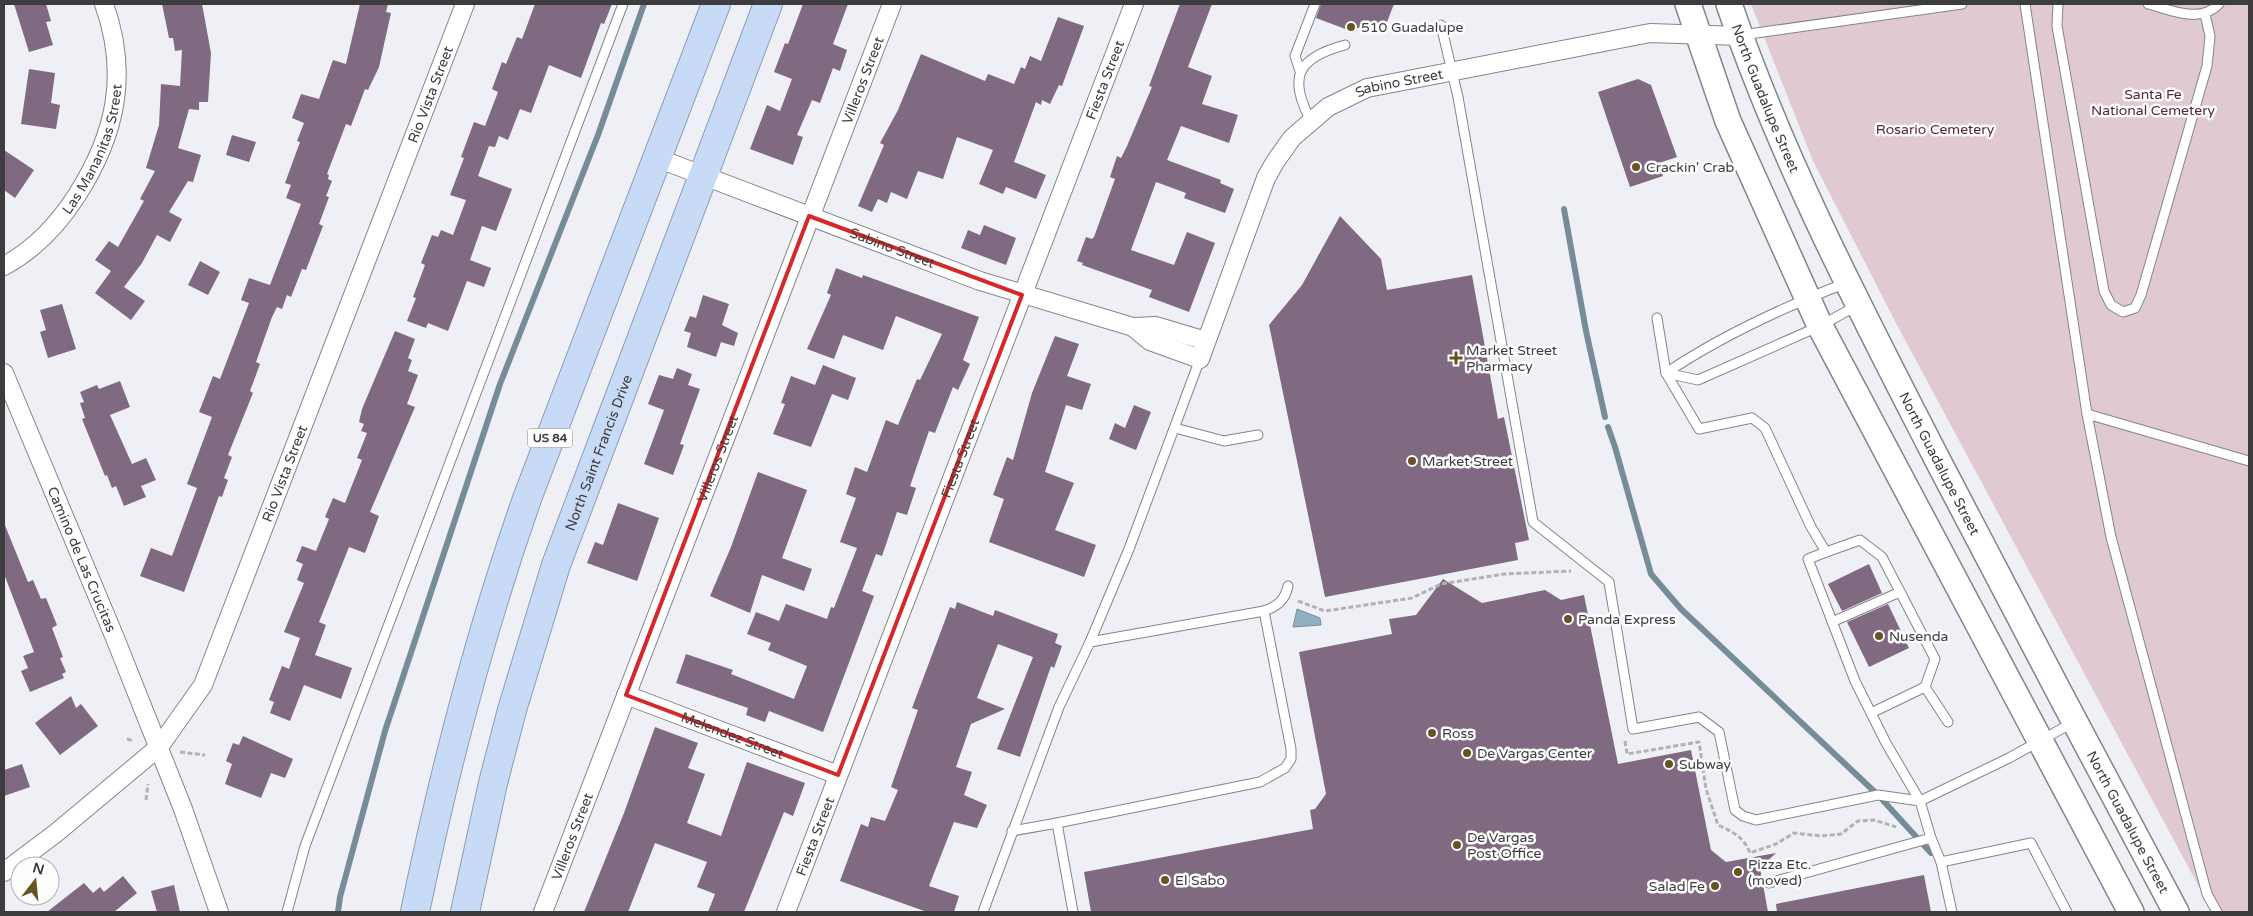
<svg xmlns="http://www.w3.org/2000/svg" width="2253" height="916" font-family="'Varela Round',sans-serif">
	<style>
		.green { fill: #e0c9d1 }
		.water { fill: #8fb0c0; stroke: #768d99 }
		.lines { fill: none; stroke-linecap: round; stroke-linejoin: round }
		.stream { stroke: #768d99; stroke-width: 6 }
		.building { fill: #7f6a81 }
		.service-casing { stroke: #85848b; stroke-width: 11 }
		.minor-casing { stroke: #85848b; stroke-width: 20 }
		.secondary-casing { stroke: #85848b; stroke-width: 28 }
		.trunk-casing { stroke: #8e9cb5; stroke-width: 30 }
		.path { stroke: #b1b1b6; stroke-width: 3; stroke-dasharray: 5 2.5; stroke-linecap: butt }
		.service { stroke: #fff; stroke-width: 9 }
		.minor { stroke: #fff; stroke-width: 18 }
		.secondary { stroke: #fff; stroke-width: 25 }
		.trunk { stroke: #c7daf6; stroke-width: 28 }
		.marked { fill: none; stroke: #d62828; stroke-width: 4; stroke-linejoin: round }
		.poi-dot { fill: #665321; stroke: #fdfdfe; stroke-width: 2 }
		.labels { text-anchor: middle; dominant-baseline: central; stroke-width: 5; stroke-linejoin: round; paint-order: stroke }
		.shield { fill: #fdfdfe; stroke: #777678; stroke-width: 1 }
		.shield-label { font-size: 12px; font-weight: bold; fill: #3d3c3f }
		.poi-label { font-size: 14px; fill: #3d3c3f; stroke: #fdfdfe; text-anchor: start }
		.street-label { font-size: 14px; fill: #3d3c3f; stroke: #fdfdfe }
		.park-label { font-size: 14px; fill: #55273b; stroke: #fdfdfe }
	</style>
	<rect width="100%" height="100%" fill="#efeff6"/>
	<!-- green -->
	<path class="green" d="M1751 4H2249V912H2217L2199 887 1897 325 1813 161Z"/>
	<!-- water -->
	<path class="water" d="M1297 609 1320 618 1321 625 1293 627Z"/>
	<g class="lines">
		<!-- stream -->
		<g class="stream">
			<path d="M1564 209 1586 331 1605 417"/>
			<path d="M1608 427 1615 447 1651 574 1681 609 1878 795 1931 853"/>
			<path d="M338 912 340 897 385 731 500 384 598 135 644 4"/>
		</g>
	</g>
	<!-- building -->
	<g class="building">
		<path d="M14 4H46L51 21 46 22 53 45 29 52Z"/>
		<path d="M162 4H202L211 53 208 102H199V110L189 109 178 148 201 155 193 182 188 181 169 212 182 219 170 242 157 235 142 263 124 287 145 301 131 320 95 293 111 271 95 260 109 241 118 247 144 201 140 199 155 171 146 168 159 125 161 84 180 86 182 50 175 51 173 38H169Z"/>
		<path d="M360 4H388L386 12 391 13 379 67 368 90 365 89 351 126 346 124 327 174 329 175 328 179 332 181 326 196 329 197 319 224 323 226 306 270 302 269 291 297 287 295 282 309 277 307 272 317 256 362 260 364 250 391 253 393 228 455 232 457 224 478 228 480 222 497 219 496 184 592 140 576 151 548 172 556 197 488 187 484 212 417 199 412 213 376 220 379 249 303 241 300 249 278 270 285 301 204 286 198 291 185 285 183 300 142 297 141 304 123 292 118 301 94 319 99 333 60 346 64Z"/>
		<path d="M535 4H612L604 24 601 23 581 78 549 65 531 113 520 109 508 140 499 136 495 147 489 146 478 176 512 189 496 231 482 226 470 260 491 268 484 287 467 281 448 331 428 323 426 328 407 321 416 298 413 297 425 265 421 263 432 235 438 237 441 230 453 235 466 200 450 195 464 158 461 157 474 122 485 126 498 92 492 89 502 62 506 64 517 37 522 39Z"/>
		<path d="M803 4H848L833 44 847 50 840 71 833 68 820 103 812 100 797 135 803 137 793 165 750 149 767 105 780 111 792 79 774 72 785 43 788 44Z"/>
		<path d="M1180 4H1212L1188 67 1212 76 1202 104 1238 115 1229 143 1181 126 1167 160 1221 180 1220 183 1234 189 1225 213 1184 198 1186 193 1156 182 1131 250 1174 265 1187 232 1215 243 1189 312 1149 297 1152 290 1082 265 1083 263 1077 261 1086 237 1092 239 1094 237 1115 179 1110 177 1117 156 1121 158 1127 146 1152 87 1149 86Z"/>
		<path d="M1321 4H1394L1387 22 1348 30 1316 18Z"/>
		<path d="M1058 17 1084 26 1062 86 1059 85 1050 104 1042 100 1041 105 1036 102 1014 162 1046 175 1036 199 1006 187 1003 194 979 184 993 150 957 137 943 179 918 171 907 199 891 192 887 203 878 199 872 212 858 206 884 145 880 143 898 110 921 54 985 81 988 74 1014 84 1021 67 1025 69 1030 56 1041 61Z"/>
		<path d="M29 69 55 73 51 103 60 105 56 129 21 124Z"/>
		<path d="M1638 79 1651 85 1677 157 1659 163 1663 176 1630 187 1598 92Z"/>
		<path d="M232 135 256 142 249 162 226 155Z"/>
		<path d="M4 150 34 170 15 198 4 190Z"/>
		<path d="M1340 216 1381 259 1387 290 1472 275 1498 419 1504 417 1529 540 1515 543 1518 560 1325 597 1269 325 1302 285Z"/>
		<path d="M984 225 1016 238 1006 265 961 248 968 230 980 235Z"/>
		<path d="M200 261 220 272 208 295 188 285Z"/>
		<path d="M836 268 862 278 863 275 979 317 963 360 970 364 958 390 953 387 935 433 929 431 910 486 916 488 907 515 897 512 882 556 876 554 862 591 874 596 823 732 769 711 765 722 746 715 748 708 676 683 686 654 733 670 731 674 794 699 807 666 768 650 771 643 747 634 756 612 779 621 786 604 827 619 831 607 834 608 857 548 840 542 856 498 846 494 855 467 867 472 886 420 898 425 917 379 920 380 942 334 896 316 883 350 843 335 834 359 807 349 831 295 827 293Z"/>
		<path d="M703 295 729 304 722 325 738 333 734 346 721 342 716 357 687 347 691 333 684 331 690 316 696 318Z"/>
		<path d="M62 304 76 349 48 358 40 332 46 330 40 310Z"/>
		<path d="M395 331 415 339 408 358 412 360 408 371 418 375 407 404 415 407 370 512 379 516 365 553 349 547 319 622 326 625 315 655 352 668 341 699 304 685 290 721 270 713 274 702 269 700 282 666 289 669 300 638 284 632 304 583 297 580 303 564 296 561 302 546 316 551 329 519 325 517 333 498 345 503 362 460 357 458 367 433 361 431 364 424 359 422 362 409Z"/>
		<path d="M1055 336 1079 344 1067 376 1091 384 1082 410 1066 405 1045 472 1074 483 1055 530 1096 545 1084 577 989 542 1004 499 993 495 1007 457 1013 460 1032 393Z"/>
		<path d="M823 365 856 378 848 400 832 394 811 447 773 434 785 404 781 403 791 376 815 385Z"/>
		<path d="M677 368 692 374 688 385 700 389 680 444 684 445 673 475 644 464 664 410 648 404 659 375 673 379Z"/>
		<path d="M120 381 130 407 110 415 132 464 146 458 156 480 141 486 146 497 124 506 116 486 112 488 107 475 105 476 82 419 85 418 80 403 84 402 80 392 97 385 99 389Z"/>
		<path d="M1134 405 1151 412 1136 450 1109 439 1115 423 1125 428Z"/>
		<path d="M758 472 807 490 782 558 812 569 804 591 762 575 750 613 710 596 731 547Z"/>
		<path d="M618 503 659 518 637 581 587 563 595 542 603 545Z"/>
		<path d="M4 523 28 582 33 580 41 599 46 598 57 625 52 628 63 657 60 658 66 672 62 674 64 678 30 692 21 671 28 668 23 656 34 652 4 574Z"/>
		<path d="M1869 564 1882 593 1842 611 1828 584Z"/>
		<path d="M1443 579 1482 603 1545 590 1561 600 1584 595 1618 764 1691 750 1711 850 1726 862 1776 853 1760 868 1768 912H1091L1084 872 1313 829 1310 810 1315 809 1326 794 1299 652 1392 634 1389 619 1416 615Z"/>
		<path d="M957 602 993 616 995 610 1058 634 1055 643 1062 646 1054 668 1051 666 1020 757 997 749 1033 657 998 644 977 698 1005 709 971 724 956 767 972 772 964 795 987 805 977 828 954 822 929 886 959 896 954 912H927L840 881 861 824 868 827 871 817 885 821 898 790 891 787 918 710 912 708 950 607 955 609Z"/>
		<path d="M1888 604 1909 648 1869 667 1847 622Z"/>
		<path d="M71 696 76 708 81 704 98 726 60 755 35 723Z"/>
		<path d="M655 727 698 743 688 768 705 774 687 823 721 836 747 762 805 783 793 816 784 812 744 912H708L715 894 697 887 707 862 655 843 628 912H584L624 813Z"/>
		<path d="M243 736 293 759 285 778 271 773 261 798 225 784 232 764 226 761 233 743 239 745Z"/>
		<path d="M22 764 30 787 4 796V770Z"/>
		<path d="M1924 875 1931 912H1777L1776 904Z"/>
		<path d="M123 876 137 893 114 912H47L84 883 93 893 100 887 104 892Z"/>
		<path d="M174 885 180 912H157L151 891Z"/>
	</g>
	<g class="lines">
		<defs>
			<g id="service">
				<path d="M2025 4 2087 414 2111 537 2207 894 2217 912"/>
				<path d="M2058 4 2057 26 2104 291 2111 305 2123 312 2135 308 2141 295 2207 66 2210 36 2205 14"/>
				<path d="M2148 4C2171 10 2200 24 2219 4"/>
				<path d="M1441 25 1458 97 1533 522 1609 582 1633 729 1699 717 1719 732 1735 810 1743 816 1756 820 1878 795 1920 801 2009 758 2074 722"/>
				<path d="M1742 35 1962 4"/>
				<path d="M1300 71 1295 56 1315 4"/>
				<path d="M1311 121C1288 78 1296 58 1345 45"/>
				<path d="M1657 318 1666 373 1699 429 1752 418 1765 428 1811 527 1826 552 1860 540 1882 557 1935 659 1925 687 1948 722"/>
				<path d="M1666 373 1698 380 1820 326 1858 305"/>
				<path d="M1666 373C1721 336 1784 307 1846 283"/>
				<path d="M2087 414 2249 461"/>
				<path d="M1175 428 1224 441 1258 435"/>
				<path d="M1826 552 1808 559 1855 681 1886 743 1920 801 1931 838 1941 862 1952 912"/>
				<path d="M1832 622 1900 592"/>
				<path d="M1090 642 1264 611C1278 606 1285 600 1288 586"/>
				<path d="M1871 713 1925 687"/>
				<path d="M1057 823 1260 782 1285 768 1291 759V749L1264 611"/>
				<path d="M1012 831 1057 823 1073 912"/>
				<path d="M1941 862 2031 843 2067 912"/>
				<path d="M1769 883 1931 838"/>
				<path d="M287 912 305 846 623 4"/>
				<path d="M983 912 1059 707 1090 642 1129 549 1200 359"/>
			</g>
			<g id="minor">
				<path id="s1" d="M657 158 980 281 1133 327 1156 326 1206 341"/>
				<path id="s2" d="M4 266C35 249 58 225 77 195 116 134 129 74 104 4"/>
				<path id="s3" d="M1133 327 1150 341 1200 359 1266 178 1275 162 1292 138 1328 107 1367 88 1650 33 1740 36"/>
				<path id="s4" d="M4 373 115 638 183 809 219 912"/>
				<path id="s5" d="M626 695 838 775"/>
				<path id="s6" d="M4 872 56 833 159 747 203 685 465 4"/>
				<path id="s7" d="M543 912 892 4"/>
				<path id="s8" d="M786 912 1134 4"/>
			</g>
			<g id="secondary">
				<path d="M1688 4 1728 121 1820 326 2131 912"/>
				<path id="s9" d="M1729 4C1783 162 1860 309 1936 457 2015 609 2095 761 2176 912"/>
			</g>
			<g id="trunk">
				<path d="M415 912C444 771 480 632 528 496L716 4"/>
				<path id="s10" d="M465 912 493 783 512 710 556 565 768 4"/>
			</g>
		</defs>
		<!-- service casing -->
		<use href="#service" class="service-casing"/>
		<!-- minor casing -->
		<use href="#minor" class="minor-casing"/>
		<!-- secondary casing -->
		<use href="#secondary" class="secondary-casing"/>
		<!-- trunk casing -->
		<use href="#trunk" class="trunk-casing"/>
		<!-- path -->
		<g class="path">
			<path d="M1298 601 1325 611 1412 598 1441 584 1504 574 1571 571"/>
			<path d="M127 739 134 741"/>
			<path d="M1625 741 1627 754 1699 742 1706 789 1718 825C1733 832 1744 837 1750 853L1776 844 1794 833 1821 836 1841 834 1858 821 1874 820 1896 827"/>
			<path d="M180 752 205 755"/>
			<path d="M146 800 148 784"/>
		</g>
		<!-- service -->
		<use href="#service" class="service"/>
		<!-- minor -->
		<use href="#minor" class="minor"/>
		<!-- secondary -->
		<use href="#secondary" class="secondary"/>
		<!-- trunk -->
		<use href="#trunk" class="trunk"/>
	</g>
	<!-- marked area -->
	<path class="marked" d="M809 216 1022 295 838 775 626 695Z"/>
	<!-- markers -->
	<g class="poi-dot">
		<circle cx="1351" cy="27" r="5"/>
		<circle cx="1636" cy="167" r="5"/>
		<path d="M1453.5 350.5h5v5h5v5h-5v5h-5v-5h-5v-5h5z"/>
		<circle cx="1412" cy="461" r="5"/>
		<circle cx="1568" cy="619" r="5"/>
		<circle cx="1879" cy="636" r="5"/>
		<circle cx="1432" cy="733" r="5"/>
		<circle cx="1467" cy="753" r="5"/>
		<circle cx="1669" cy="764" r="5"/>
		<circle cx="1457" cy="845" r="5"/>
		<circle cx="1738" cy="872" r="5"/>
		<circle cx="1165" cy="880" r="5"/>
		<circle cx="1715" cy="886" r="5"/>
	</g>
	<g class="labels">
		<!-- shield labels -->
		<rect class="shield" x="527.5" y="428.5" width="45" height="19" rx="4"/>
		<g class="shield-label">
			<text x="550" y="438">US 84</text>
		</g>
		<!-- poi labels -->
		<g class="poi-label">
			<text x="1361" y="27">510 Guadalupe</text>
			<text x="1646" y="167">Crackin' Crab</text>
			<text x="1466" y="350">Market Street<tspan x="1466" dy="16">Pharmacy</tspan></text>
			<text x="1422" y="461">Market Street</text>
			<text x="1578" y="619">Panda Express</text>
			<text x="1889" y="636">Nusenda</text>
			<text x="1442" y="733">Ross</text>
			<text x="1477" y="753">De Vargas Center</text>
			<text x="1679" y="764">Subway</text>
			<text x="1467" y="837">De Vargas<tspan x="1467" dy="16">Post Office</tspan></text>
			<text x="1748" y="864">Pizza Etc.<tspan x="1748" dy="16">(moved)</tspan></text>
			<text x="1175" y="880">El Sabo</text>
			<text x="1705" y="886" text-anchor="end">Salad Fe</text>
		</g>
		<!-- street labels -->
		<g class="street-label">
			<text stroke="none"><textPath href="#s7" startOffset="891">Villeros Street</textPath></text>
			<text stroke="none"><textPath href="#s8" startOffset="891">Fiesta Street</textPath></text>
			<text stroke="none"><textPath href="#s3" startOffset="439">Sabino Street</textPath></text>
			<text stroke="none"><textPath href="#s6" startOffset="908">Rio Vista Street</textPath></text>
			<text stroke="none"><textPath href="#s9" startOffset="101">North Guadalupe Street</textPath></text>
			<text stroke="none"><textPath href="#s2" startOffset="152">Las Mananitas Street</textPath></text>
			<text stroke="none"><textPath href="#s1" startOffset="252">Sabino Street</textPath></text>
			<text stroke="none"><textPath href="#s10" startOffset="479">North Saint Francis Drive</textPath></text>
			<text stroke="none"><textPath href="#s7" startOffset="486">Villeros Street</textPath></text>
			<text stroke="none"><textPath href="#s8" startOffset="486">Fiesta Street</textPath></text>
			<text stroke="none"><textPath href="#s9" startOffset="506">North Guadalupe Street</textPath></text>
			<text stroke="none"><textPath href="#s6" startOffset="502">Rio Vista Street</textPath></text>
			<text stroke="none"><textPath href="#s4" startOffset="202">Camino de Las Crucitas</textPath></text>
			<text stroke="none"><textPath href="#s5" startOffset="114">Melendez Street</textPath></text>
			<text stroke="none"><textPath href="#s9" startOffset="911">North Guadalupe Street</textPath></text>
			<text stroke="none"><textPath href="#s7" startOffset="81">Villeros Street</textPath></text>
			<text stroke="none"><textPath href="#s8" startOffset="81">Fiesta Street</textPath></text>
		</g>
		<!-- park labels -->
		<g class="park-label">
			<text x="2153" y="94">Santa Fe<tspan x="2153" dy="16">National Cemetery</tspan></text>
			<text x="1935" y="129">Rosario Cemetery</text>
		</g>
	</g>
	<!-- border -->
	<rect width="2253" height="916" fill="none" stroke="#3d3c3f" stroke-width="10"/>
	<!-- north arrow -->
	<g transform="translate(35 881) rotate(16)"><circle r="24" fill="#fdfdfe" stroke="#b0b0b2"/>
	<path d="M0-4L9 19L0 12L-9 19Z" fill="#665321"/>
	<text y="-8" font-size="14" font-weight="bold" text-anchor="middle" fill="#3d3c3f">N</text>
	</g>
</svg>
